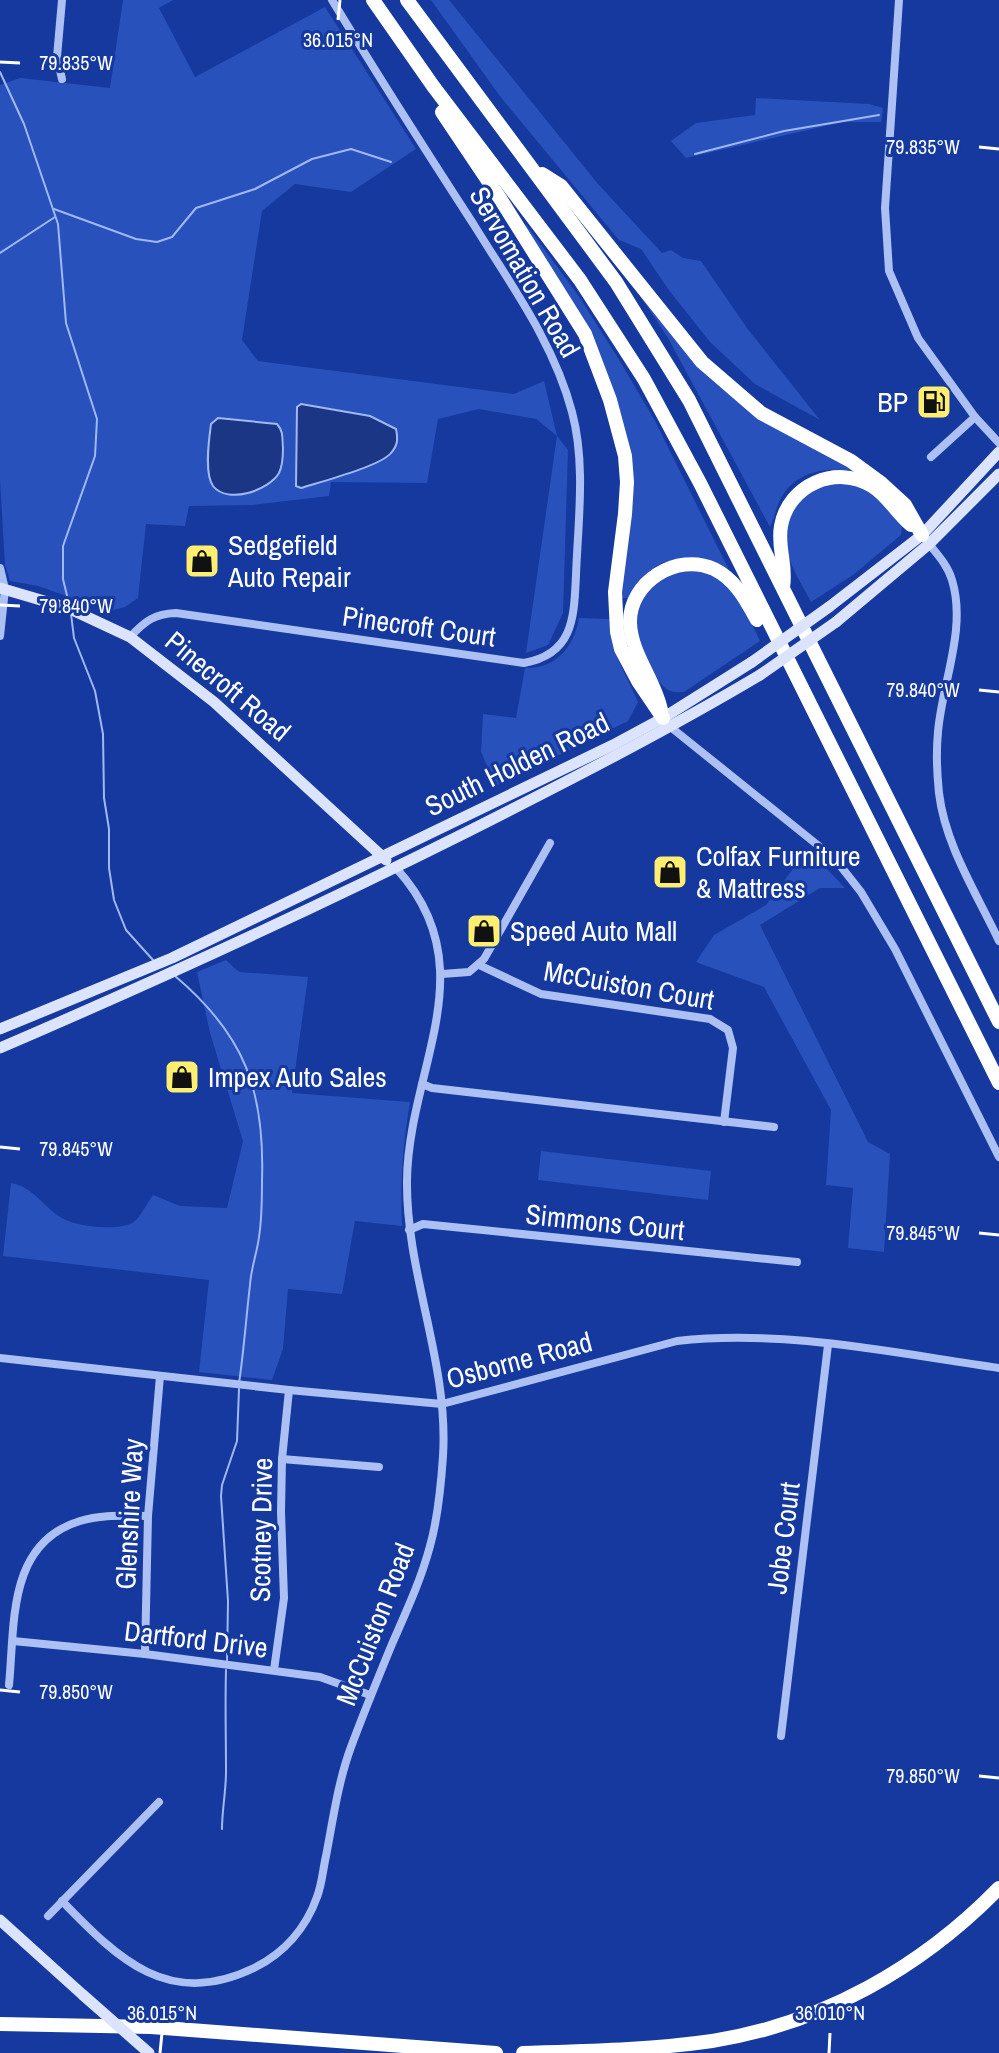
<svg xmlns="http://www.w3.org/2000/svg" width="999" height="2053" font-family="'Archivo Narrow',sans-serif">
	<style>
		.green { fill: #2851bb; fill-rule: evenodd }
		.water { fill: #1b3684; stroke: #9fb8f6; stroke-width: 2 }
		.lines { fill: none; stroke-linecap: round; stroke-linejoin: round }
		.stream { stroke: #9fb8f6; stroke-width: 2 }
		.street { stroke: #acc0f3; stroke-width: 8 }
		.secondary { stroke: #dce4fd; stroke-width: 11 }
		.highway { stroke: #fff; stroke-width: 14 }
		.secondary-bridge { stroke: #dce4fd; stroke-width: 11 }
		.ticks { fill: none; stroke: #fff; stroke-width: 3 }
		.labels { text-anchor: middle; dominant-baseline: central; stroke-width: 6; stroke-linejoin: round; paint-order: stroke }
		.street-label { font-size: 28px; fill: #fff; stroke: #15399e }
		.poi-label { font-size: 28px; fill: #fff; stroke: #15399e; text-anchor: start }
		.ticks-label { font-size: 20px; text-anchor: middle; fill: #fff; stroke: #15399e; stroke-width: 6; stroke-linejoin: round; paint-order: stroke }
	</style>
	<rect width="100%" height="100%" fill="#15399e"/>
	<!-- green -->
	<g class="green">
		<path d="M123 0H173L159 8 195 77 325 7 416 149 351 192 295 184 262 211 242 340 258 361 514 394 544 381 557 436 568 450 563 613 548 645 526 653 557 436 536 419 479 409 438 419 427 483 331 482 329 496 252 505 189 506 185 526 146 524 138 598 125 607 109 611 38 586 10 581 5 565 0 480V85L20 78 110 88ZM297 407C334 408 363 413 396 429L389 457 301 488 296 486ZM211 424 236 495 225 494 214 488 209 464Z"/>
		<path d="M431 0H449L598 184 662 253 671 250 683 258 701 261 747 328 820 420 755 384 710 342 668 289 641 249 619 240 499 95Z"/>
		<path d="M756 98 869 104 883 108 881 122H843L686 158 671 141 696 123 755 115Z"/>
		<path d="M526 224 580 298 621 363 655 421 731 574C682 558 660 546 629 598H622L625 429 524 226Z"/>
		<path d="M633 285 707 373 853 468 852 471C825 467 798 471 782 496 776 506 775 518 770 527L668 338Z"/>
		<path d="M850 482C873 491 886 507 902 525L901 535 853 575 811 602C798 576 776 547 788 516 793 505 806 495 814 486Z"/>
		<path d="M679 569 711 573 736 591 760 641 684 692C675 693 668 692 661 684 648 669 630 627 638 607 648 585 659 580 679 569Z"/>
		<path d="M579 618 609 619 616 655 638 702 628 721 496 786 481 752 483 714 516 718 525 668C556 669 574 647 579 618Z"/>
		<path d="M808 849 845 888H820L760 925 868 1142 890 1154 884 1252 848 1248 853 1188 826 1185 831 1110 764 987 696 962 714 935 766 905Z"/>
		<path d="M226 960 239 972 308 977 292 1093 410 1102C403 1144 400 1183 402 1226L355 1221 342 1294 288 1289 283 1349 272 1380 199 1372 209 1280 3 1256 11 1183C34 1187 43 1207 62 1218 76 1227 123 1232 135 1221 142 1214 147 1203 153 1195L180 1206 227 1208 243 1141 210 1033 197 972Z"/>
		<path d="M541 1151 711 1171 708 1200 538 1180Z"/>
	</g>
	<!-- water -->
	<g class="water">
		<path d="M301 404 370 416 396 429C398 439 398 445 391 453 381 466 320 482 301 488L296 486 297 407Z"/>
		<path d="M218 418 277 424C284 432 282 439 283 448 283 456 283 465 279 473 269 490 228 505 213 486 204 474 209 439 211 424Z"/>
	</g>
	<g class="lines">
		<!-- stream -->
		<g class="stream">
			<path d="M0 72 24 124 58 224 66 323 97 419 95 456 63 546V579L69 604"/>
			<path d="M695 154 784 131 879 115"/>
			<path d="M54 209 136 239 157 242 172 237 196 208 255 189 312 159 351 149 391 162"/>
			<path d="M0 253 55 217"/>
			<path d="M71 614 74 638 95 691 103 734 104 798 109 829V868L114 900 126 930 153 960"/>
			<path d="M175 976C245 1035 265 1091 262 1181 262 1200 262 1218 259 1237 257 1253 251 1268 250 1285 246 1318 244 1350 239 1383"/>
			<path d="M227 1663 228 1601 221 1496 222 1485 237 1441 239 1389"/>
			<path d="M222 1829C222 1810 226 1791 226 1772 226 1738 225 1704 226 1670"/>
		</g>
		<!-- street -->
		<g class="street">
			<path d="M899 0 885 208 889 271 918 338 975 417 999 443"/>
			<path d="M62 79 57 57 62 0"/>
			<path d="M931 457 975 417"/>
			<path d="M929 544C938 555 948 566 952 580 967 629 942 683 938 732 936 752 937 774 939 793 945 845 977 894 999 941"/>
			<path d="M0 568 5 589 0 636"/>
			<path d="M130 637C145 621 154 614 176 613L524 663C574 654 574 617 576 575 578 522 586 464 572 412 554 343 511 285 474 225 426 151 378 76 332 0"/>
			<path d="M668 725 835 859 861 892 895 949 999 1157"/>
			<path d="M479 965 541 994 710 1019 728 1030 733 1048 724 1122"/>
			<path d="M442 974 469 972 484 959 550 843"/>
			<path d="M422 1084 432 1088 774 1127"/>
			<path d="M409 1230 423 1224 797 1262"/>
			<path d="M0 1358 289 1390 442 1404 677 1341C784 1329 893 1353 999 1368"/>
			<path d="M282 1459 379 1467"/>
			<path d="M13 1641 145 1654 320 1677 370 1695"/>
			<path d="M145 1654 148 1516 160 1376"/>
			<path d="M274 1670 284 1598 281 1512 282 1459 289 1390"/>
			<path d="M9 1685C15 1624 7 1543 80 1521 102 1514 125 1516 148 1516"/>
			<path d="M781 1736 828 1345"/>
			<path d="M62 1901C119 1960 169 2009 254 1968 284 1953 306 1928 317 1897 322 1884 323 1869 326 1856 333 1820 338 1782 351 1747 364 1712 378 1678 392 1644 406 1612 421 1580 430 1546 438 1518 441 1486 443 1456 449 1363 406 1274 407 1181 408 1068 488 968 396 868"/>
			<path d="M48 1916 159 1802"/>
		</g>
		<!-- secondary -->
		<g class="secondary">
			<path d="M0 588 68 608 130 637 214 702 386 860"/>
			<path d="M829 607 922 535 999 452"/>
			<path d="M836 622 929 544 999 474"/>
			<path d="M0 1029 172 958 613 745 663 718 752 662"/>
			<path d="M0 1048C158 980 313 909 467 832 566 782 664 732 760 675"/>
			<path d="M0 1920 83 1995"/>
		</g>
		<!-- highway -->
		<g class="highway">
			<path d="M373 0 433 86 580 280 644 379 700 483 999 1083"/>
			<path d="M407 0 616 282 689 400 999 1022"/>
			<path d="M442 112 501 200 585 334 610 400 625 456 627 482 625 514 615 592 617 632 621 649 638 681 663 718"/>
			<path d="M542 174 561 186 702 362 761 413 851 461 881 483 905 505 922 535"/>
			<path d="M783 587C787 564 777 548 781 526 788 485 836 464 872 486 887 495 897 513 911 525"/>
			<path d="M661 710C655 680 631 654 630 623 629 582 677 552 714 569 736 580 746 600 757 620"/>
			<path d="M0 2024 151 2027 496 2053"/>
			<path d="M523 2053C586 2051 650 2050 712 2041 822 2024 922 1967 999 1888"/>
		</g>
		<!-- secondary-bridge -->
		<g class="secondary-bridge">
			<path d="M752 662 829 607"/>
			<path d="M760 675 836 622"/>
			<path d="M83 1995 149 2053"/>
		</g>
	</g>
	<!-- ticks -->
	<path class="ticks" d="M338 20 340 0M0 62 20 63M979 147 999 149M0 605 20 606M979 690 999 692M0 1147 20 1149M979 1233 999 1235M0 1690 20 1692M979 1776 999 1778M160 2053 162 2033M829 2053 830 2033"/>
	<!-- icons -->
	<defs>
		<symbol id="fuel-square" viewBox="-11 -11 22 22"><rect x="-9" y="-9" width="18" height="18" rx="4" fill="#ffee6f" stroke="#15399e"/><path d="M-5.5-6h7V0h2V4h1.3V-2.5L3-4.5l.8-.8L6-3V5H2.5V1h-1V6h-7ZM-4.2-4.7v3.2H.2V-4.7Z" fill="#111"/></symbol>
		<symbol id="shop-square" viewBox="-11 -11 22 22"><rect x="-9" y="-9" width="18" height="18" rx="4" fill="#ffee6f" stroke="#15399e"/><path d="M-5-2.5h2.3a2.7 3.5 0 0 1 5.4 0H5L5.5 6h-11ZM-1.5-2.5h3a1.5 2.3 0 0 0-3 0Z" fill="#111"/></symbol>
	</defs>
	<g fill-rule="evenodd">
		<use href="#fuel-square" x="914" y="382" width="40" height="40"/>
		<use href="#shop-square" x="182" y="541" width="40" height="40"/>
		<use href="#shop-square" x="650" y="852" width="40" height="40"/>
		<use href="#shop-square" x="464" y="911" width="40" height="40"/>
		<use href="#shop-square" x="162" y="1057" width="40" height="40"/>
	</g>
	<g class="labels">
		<!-- street labels -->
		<g class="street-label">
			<text transform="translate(525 272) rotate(60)">Servomation Road</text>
			<text transform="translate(419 626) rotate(8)">Pinecroft Court</text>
			<text transform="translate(228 686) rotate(40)">Pinecroft Road</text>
			<text transform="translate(517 764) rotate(-26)">South Holden Road</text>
			<text transform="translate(629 985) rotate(10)">McCuiston Court</text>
			<text transform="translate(605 1222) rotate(6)">Simmons Court</text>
			<text transform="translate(519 1360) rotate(-15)">Osborne Road</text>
			<text transform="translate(129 1514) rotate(-87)">Glenshire Way</text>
			<text transform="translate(261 1530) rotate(-89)">Scotney Drive</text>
			<text transform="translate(783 1538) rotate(-83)">Jobe Court</text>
			<text transform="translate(375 1624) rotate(-69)">McCuiston Road</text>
			<text transform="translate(196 1639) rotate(7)">Dartford Drive</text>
		</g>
		<!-- poi labels -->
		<g class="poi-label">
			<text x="908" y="402" text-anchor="end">BP</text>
			<text x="228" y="545">Sedgefield<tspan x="228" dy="32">Auto Repair</tspan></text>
			<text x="696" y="856">Colfax Furniture<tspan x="696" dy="32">&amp; Mattress</tspan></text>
			<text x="510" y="931">Speed Auto Mall</text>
			<text x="208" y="1077">Impex Auto Sales</text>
		</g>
	</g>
	<g class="ticks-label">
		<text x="338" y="47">36.015°N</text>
		<text x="76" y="70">79.835°W</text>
		<text x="923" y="154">79.835°W</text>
		<text x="76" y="613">79.840°W</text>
		<text x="923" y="697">79.840°W</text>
		<text x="76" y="1156">79.845°W</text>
		<text x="923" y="1240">79.845°W</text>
		<text x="76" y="1699">79.850°W</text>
		<text x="923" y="1783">79.850°W</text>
		<text x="162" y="2020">36.015°N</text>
		<text x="830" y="2020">36.010°N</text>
	</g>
</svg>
